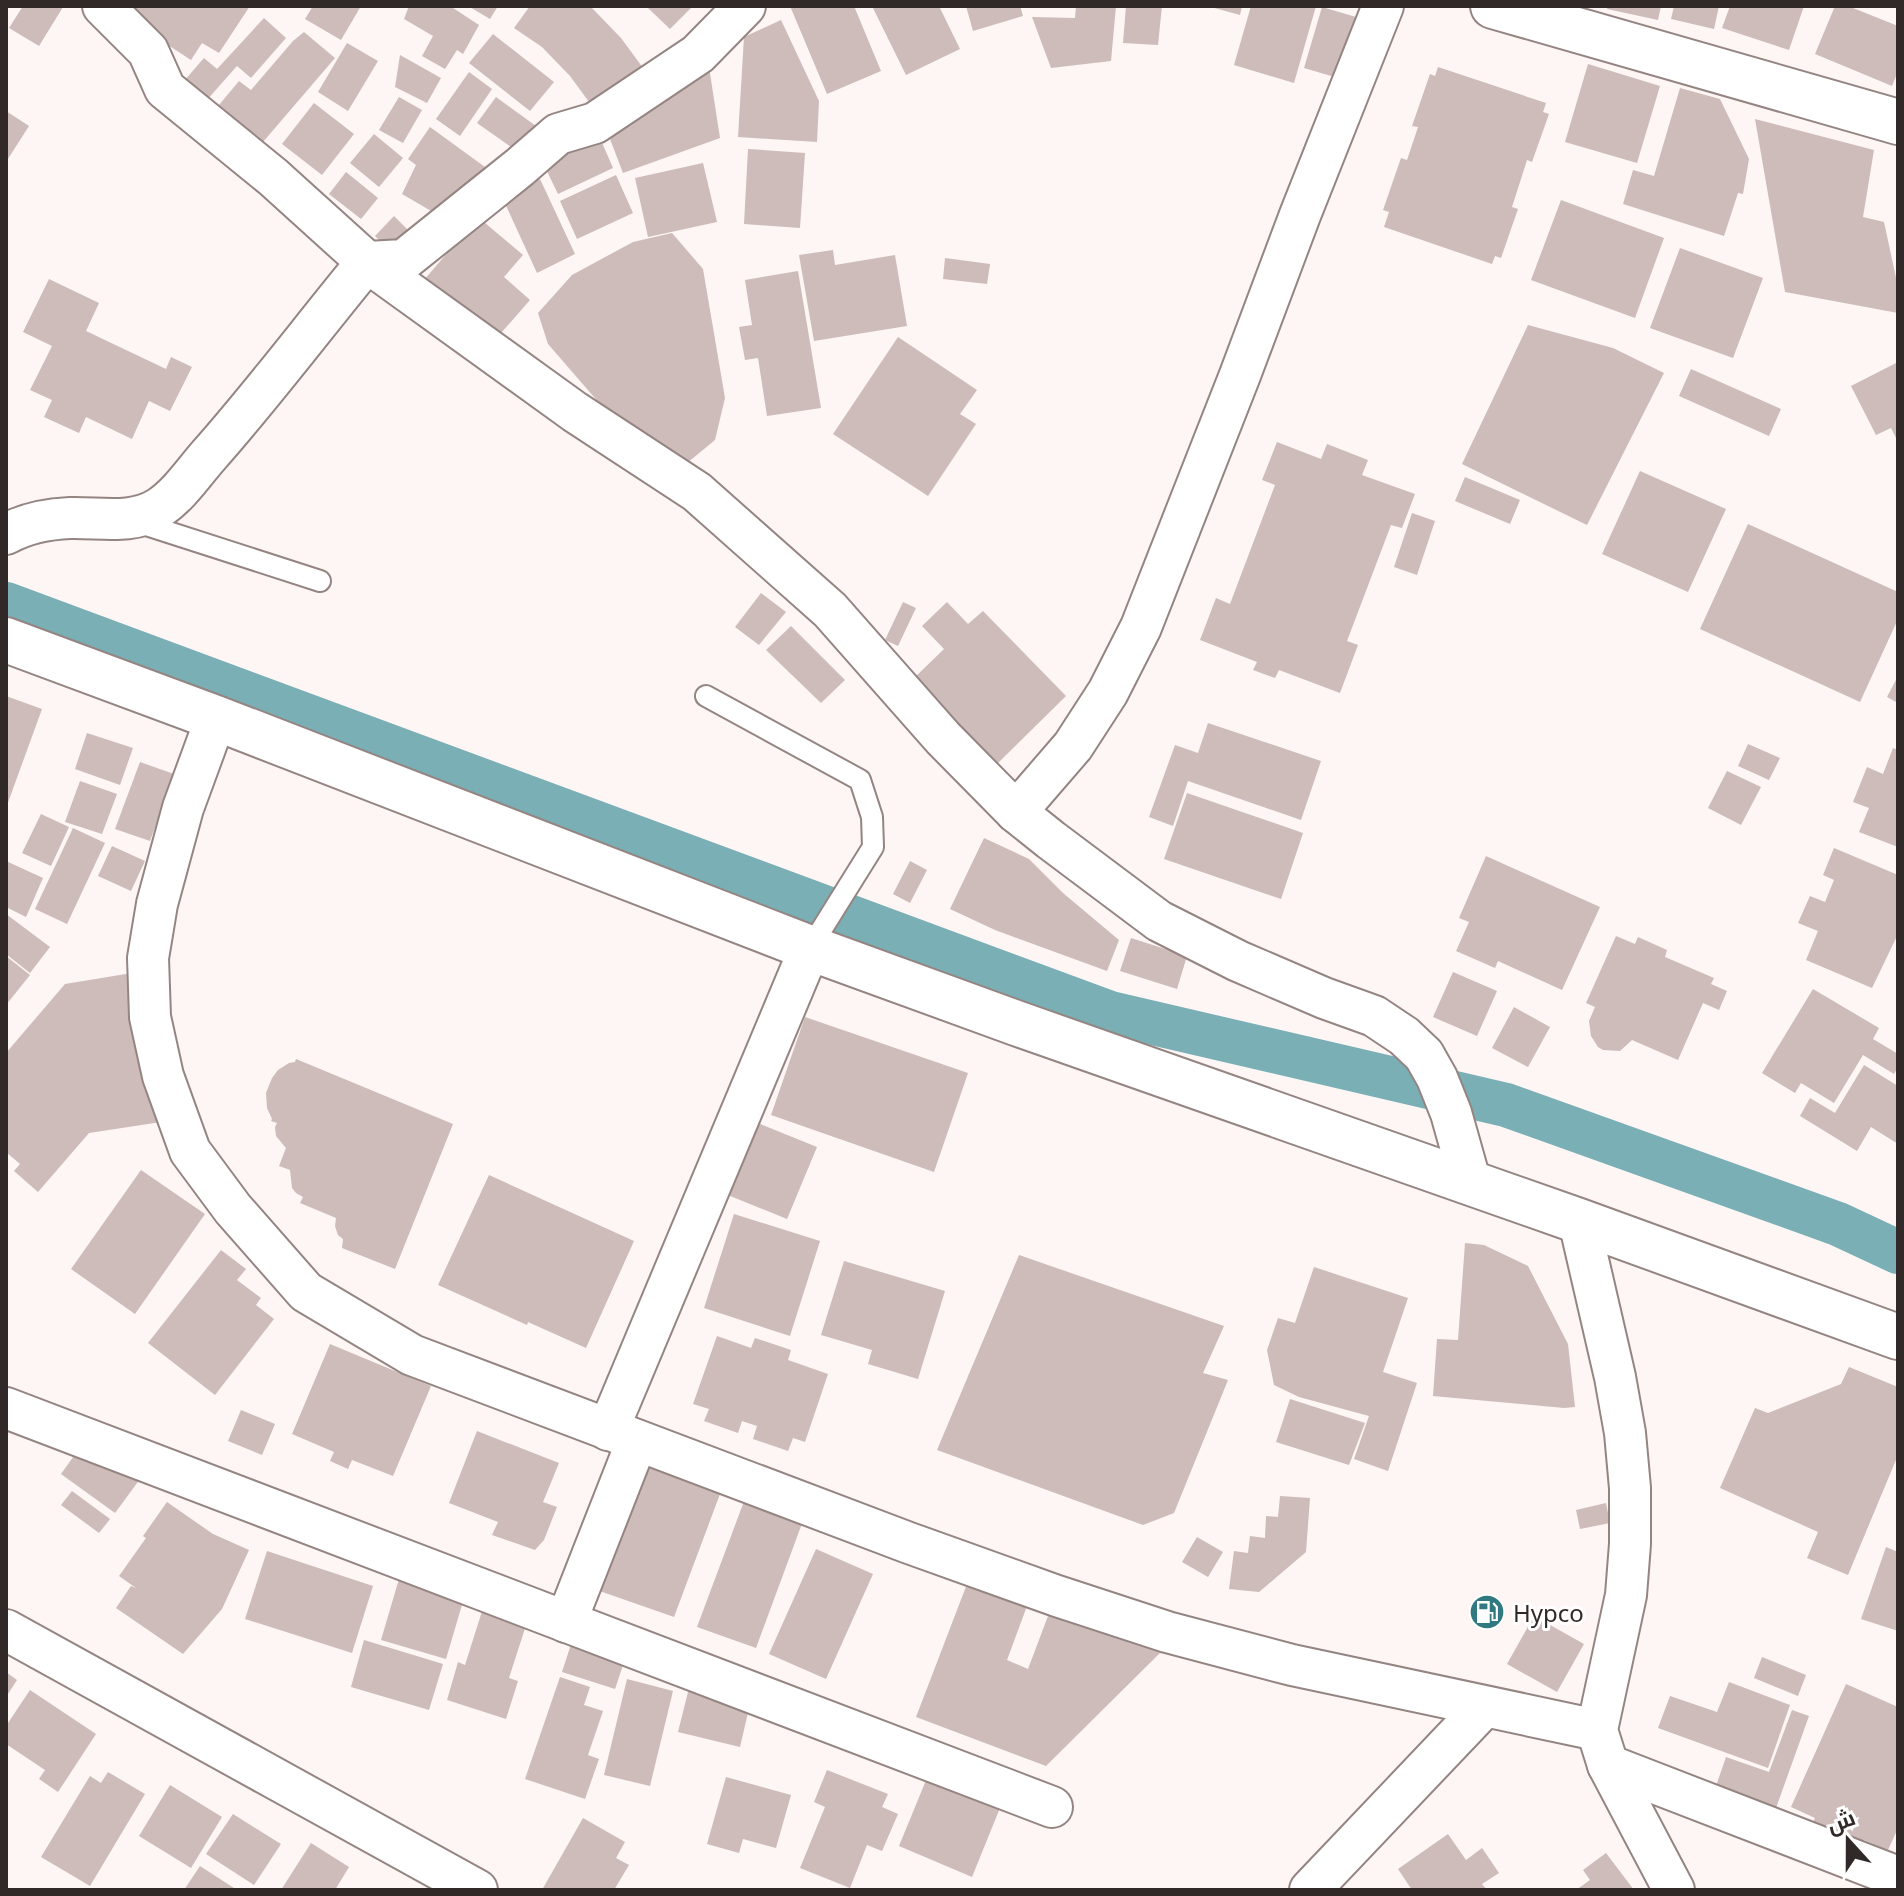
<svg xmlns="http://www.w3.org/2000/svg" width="1904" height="1896" font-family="'Noto Sans',Cairo,sans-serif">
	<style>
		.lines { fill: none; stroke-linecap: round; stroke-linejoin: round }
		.canal { stroke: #7aafb5; stroke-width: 44 }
		.building { fill: #cdbcb9 }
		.service-casing { stroke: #958582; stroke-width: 24 }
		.minor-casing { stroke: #958582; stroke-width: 44 }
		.tertiary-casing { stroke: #958582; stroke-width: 48 }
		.service { stroke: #fff; stroke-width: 20 }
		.minor { stroke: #fff; stroke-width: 40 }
		.tertiary { stroke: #fff; stroke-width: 44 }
		.labels { text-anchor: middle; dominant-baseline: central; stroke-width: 6; stroke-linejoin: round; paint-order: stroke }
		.poi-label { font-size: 24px; fill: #302928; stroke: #fff; text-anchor: start }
	</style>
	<rect width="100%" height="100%" fill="#fdf6f5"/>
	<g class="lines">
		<!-- canal -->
		<path class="canal" d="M6 604 1110 1013 1506 1105 1838 1224 1898 1252"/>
	</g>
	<!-- building -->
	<g class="building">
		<path d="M23 6 63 7 39 46 9 28Z"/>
		<path d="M128 6H250L219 53 202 43 191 60 122 15Z"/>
		<path d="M313 6H361L341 40 305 19Z"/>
		<path d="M409 6H450L479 25 463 54 457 50 445 69 422 56 433 36 404 19Z"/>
		<path d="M468 6H498L490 19Z"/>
		<path d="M530 6H590L621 38 646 72 595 110 570 76 542 47 514 28Z"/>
		<path d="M650 6H693L670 29 648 8Z"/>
		<path d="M790 6H854L881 71 827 94Z"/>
		<path d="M872 6H939L960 49 906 75Z"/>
		<path d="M966 6H1020L1023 16 973 31Z"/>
		<path d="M1076 6H1116L1111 61 1051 68 1032 17 1075 18Z"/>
		<path d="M1126 6H1162L1158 45 1123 43Z"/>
		<path d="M1207 6H1242L1240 15Z"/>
		<path d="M1251 6H1316L1294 83 1234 65Z"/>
		<path d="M1608 6H1661L1658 20 1607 9Z"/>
		<path d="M1674 6H1719L1714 29 1671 19Z"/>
		<path d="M1730 6H1804L1789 50 1722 28Z"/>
		<path d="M1835 6H1848L1898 26V71L1892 86 1815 54Z"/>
		<path d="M1322 7 1356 17 1338 78 1304 68Z"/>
		<path d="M264 18 286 38 251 78 237 66 206 101 184 81 204 58 217 69Z"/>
		<path d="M781 20 819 101 817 142 738 137 744 37Z"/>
		<path d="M304 32 335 58 263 142 219 105 239 81 251 90 293 41Z"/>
		<path d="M493 34 554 82 530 111 469 63Z"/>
		<path d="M347 43 378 61 348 111 318 92Z"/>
		<path d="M400 55 441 78 427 103 395 87Z"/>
		<path d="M1588 64 1660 86 1637 163 1565 142Z"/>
		<path d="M709 67 720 138 623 173 607 131Z"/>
		<path d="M1438 67 1546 103 1543 112 1549 114 1532 162 1527 160 1512 207 1518 209 1501 258 1495 256 1492 264 1384 227 1389 212 1383 210 1401 158 1407 160 1418 127 1412 126 1430 74 1435 76Z"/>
		<path d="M469 72 492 89 460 136 436 119Z"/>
		<path d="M1680 88 1720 99 1749 159 1743 194 1738 193 1724 236 1623 204 1633 170 1654 176Z"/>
		<path d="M399 97 422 110 403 143 379 130Z"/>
		<path d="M496 97 536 126 518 152 477 123Z"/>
		<path d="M314 103 354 134 322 175 282 144Z"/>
		<path d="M6 111 29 126 6 162Z"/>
		<path d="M1755 119 1874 150 1863 217 1884 222 1898 287V313L1785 292Z"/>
		<path d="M430 127 496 175 438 215 402 194 416 165 408 159Z"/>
		<path d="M374 134 403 158 379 187 350 163Z"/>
		<path d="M600 138 613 168 558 194 544 165Z"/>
		<path d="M748 149 805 153 800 228 744 224Z"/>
		<path d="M703 163 717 222 648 237 635 178Z"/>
		<path d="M346 172 378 198 361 219 329 194Z"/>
		<path d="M616 175 633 213 577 239 560 201Z"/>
		<path d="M540 179 575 254 537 273 502 197Z"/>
		<path d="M1561 200 1664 238 1635 318 1531 280Z"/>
		<path d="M394 216 411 233 391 252 375 236Z"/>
		<path d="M478 217 523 255 504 277 530 300 495 340 424 280Z"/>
		<path d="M672 233 703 269 725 398 715 440 681 468 620 427 548 344 538 313 572 275 633 242Z"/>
		<path d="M1680 248 1763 278 1733 358 1650 328Z"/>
		<path d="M833 250 835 265 895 255 907 326 814 341 799 255Z"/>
		<path d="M945 258 990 264 987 284 943 279Z"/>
		<path d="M798 271 821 408 767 416 758 358 745 360 739 327 752 325 745 280Z"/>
		<path d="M49 279 99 303 86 331 166 369 171 357 192 367 170 411 149 401 132 439 86 417 79 433 44 417 52 400 30 390 52 346 23 332Z"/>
		<path d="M1528 325 1613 348 1664 373 1587 525 1462 464Z"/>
		<path d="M898 337 977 390 960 414 976 424 928 496 833 434Z"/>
		<path d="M1898 362V442L1891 428 1876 435 1851 386Z"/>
		<path d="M1691 369 1781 409 1769 436 1679 396Z"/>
		<path d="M1277 442 1321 459 1327 444 1368 460 1362 475 1415 494 1402 528 1391 525 1347 641 1358 645 1340 693 1279 670 1275 678 1253 670 1257 662 1200 640 1216 598 1230 604 1275 485 1262 480Z"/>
		<path d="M1640 471 1726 509 1688 592 1602 554Z"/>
		<path d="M1465 477 1520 500 1510 524 1455 501Z"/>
		<path d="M1412 513 1435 521 1417 575 1394 567Z"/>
		<path d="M1748 524 1898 592V619L1860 702 1700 629Z"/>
		<path d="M761 593 786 612 759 645 735 627Z"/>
		<path d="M903 602 916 608 898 646 885 640Z"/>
		<path d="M947 602 968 624 983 611 1066 696 995 766 911 681 944 649 922 626Z"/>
		<path d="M791 626 845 680 821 703 766 650Z"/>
		<path d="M1898 676V703L1887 697Z"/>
		<path d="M6 696 42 709 6 808Z"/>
		<path d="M1208 723 1321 761 1301 820 1188 781 1173 826 1149 817 1175 745 1198 753Z"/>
		<path d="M87 733 133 748 120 785 75 769Z"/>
		<path d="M1748 744 1780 758 1769 780 1738 766Z"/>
		<path d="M1893 748 1898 750V847L1859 832 1869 808 1853 802 1867 767 1883 774Z"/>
		<path d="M140 762 174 774 150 841 115 829Z"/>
		<path d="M1727 771 1761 787 1741 825 1708 808Z"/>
		<path d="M80 781 117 794 102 834 65 822Z"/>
		<path d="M1187 793 1303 833 1281 899 1164 859Z"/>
		<path d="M41 814 69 827 51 866 22 853Z"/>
		<path d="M73 828 105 843 67 924 35 909Z"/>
		<path d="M984 838 1029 859 1063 893 1119 940 1107 971 995 930 950 909Z"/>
		<path d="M112 846 145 861 131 891 98 876Z"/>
		<path d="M1834 848 1898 875V934L1872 988 1806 960 1818 931 1798 923 1810 896 1825 902 1834 880 1823 875Z"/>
		<path d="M1486 856 1600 907 1562 990 1498 961 1495 968 1456 951 1469 922 1459 918Z"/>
		<path d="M6 861 43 878 26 917 6 907Z"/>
		<path d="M910 861 927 870 910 903 893 894Z"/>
		<path d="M6 914 50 947 30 973 6 954Z"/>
		<path d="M1616 936 1635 944 1638 937 1667 950 1665 957 1714 978 1711 984 1727 991 1719 1010 1703 1003 1678 1060 1632 1040 1620 1051 1603 1050 1598 1047 1591 1036 1589 1021 1595 1007 1586 1003Z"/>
		<path d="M1131 938 1187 956 1177 989 1120 971Z"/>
		<path d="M6 956 30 975 6 1005Z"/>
		<path d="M138 972 161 1122 89 1133 38 1192 14 1171 20 1164 6 1152V1053L65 984Z"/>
		<path d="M1453 972 1497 991 1477 1036 1433 1017Z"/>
		<path d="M1813 989 1879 1028 1873 1039 1898 1054V1067L1894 1074 1863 1055 1834 1103 1801 1083 1795 1093 1762 1073Z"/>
		<path d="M1514 1007 1550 1027 1528 1067 1492 1048Z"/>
		<path d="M805 1017 968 1073 934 1172 771 1115Z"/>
		<path d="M296 1059 453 1124 395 1269 342 1248 343 1239 338 1235 335 1226 336 1218 300 1203 303 1197 296 1193 292 1188 290 1170 279 1166 286 1148 276 1136 275 1127 277 1123 271 1121 272 1119 267 1108 266 1093 272 1078 278 1070 289 1063 295 1062Z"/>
		<path d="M1864 1065 1898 1086V1144L1871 1127 1857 1151 1800 1116 1810 1098 1835 1113Z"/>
		<path d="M748 1119 817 1147 787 1219 718 1191Z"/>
		<path d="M141 1170 205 1214 135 1314 71 1269Z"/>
		<path d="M489 1175 634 1241 586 1348 528 1322 527 1325 438 1285Z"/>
		<path d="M734 1214 820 1241 790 1336 704 1308Z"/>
		<path d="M1465 1243 1484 1245 1528 1266 1568 1344 1575 1407 1564 1408 1433 1396 1437 1339 1458 1340Z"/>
		<path d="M221 1250 246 1269 237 1280 261 1298 256 1305 274 1319 215 1395 148 1343Z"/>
		<path d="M1019 1255 1224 1326 1203 1373 1228 1380 1174 1513 1143 1525 937 1450Z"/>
		<path d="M844 1261 945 1291 918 1379 868 1364 872 1350 821 1335Z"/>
		<path d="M1314 1267 1408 1298 1383 1372 1417 1383 1388 1471 1354 1459 1369 1416 1299 1397 1274 1385 1267 1350 1278 1318 1295 1323Z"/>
		<path d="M717 1336 751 1348 755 1338 791 1350 788 1360 828 1374 805 1442 793 1438 788 1451 753 1439 757 1426 742 1421 738 1433 704 1421 709 1409 693 1404Z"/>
		<path d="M330 1344 431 1386 393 1476 352 1460 348 1469 330 1461 334 1452 292 1434Z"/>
		<path d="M1849 1367 1898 1387V1455L1848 1575 1807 1558 1818 1532 1720 1488 1755 1408 1768 1413 1841 1384Z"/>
		<path d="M1290 1399 1365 1423 1349 1465 1276 1442Z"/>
		<path d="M241 1410 275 1424 262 1455 228 1441Z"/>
		<path d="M477 1431 559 1463 543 1502 557 1507 544 1540 535 1550 492 1535 498 1522 449 1503Z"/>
		<path d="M86 1439 140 1479 115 1513 61 1474Z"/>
		<path d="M639 1456 723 1486 674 1617 591 1588Z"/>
		<path d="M72 1491 110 1519 99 1533 61 1505Z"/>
		<path d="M746 1496 804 1518 756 1648 697 1627Z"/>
		<path d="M1280 1496 1310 1498 1306 1552 1259 1592 1229 1589 1234 1551 1248 1553 1250 1536 1265 1538 1266 1516 1278 1517Z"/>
		<path d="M167 1502 213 1534 249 1550 222 1609 183 1654 116 1608 131 1586 136 1588 119 1576 146 1538 143 1536Z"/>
		<path d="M1606 1503 1610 1523 1580 1529 1576 1510Z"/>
		<path d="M1197 1537 1223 1552 1208 1577 1182 1562Z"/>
		<path d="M1886 1547 1898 1552V1631L1861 1619Z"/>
		<path d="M816 1549 873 1574 826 1679 769 1654Z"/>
		<path d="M267 1551 373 1586 352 1653 245 1619Z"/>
		<path d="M399 1579 464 1598 446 1659 381 1640Z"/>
		<path d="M967 1584 1027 1606 1007 1660 1028 1669 1048 1616 1160 1653 1046 1766 916 1717Z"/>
		<path d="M484 1605 528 1619 509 1678 518 1681 506 1719 447 1700 458 1662 465 1665Z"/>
		<path d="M1534 1616 1584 1644 1557 1692 1507 1664Z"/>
		<path d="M575 1632 628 1650 615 1689 562 1672Z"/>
		<path d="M364 1640 443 1664 429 1710 351 1687Z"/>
		<path d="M1762 1657 1806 1675 1798 1696 1754 1678Z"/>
		<path d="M6 1672 17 1680 6 1697Z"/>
		<path d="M560 1677 590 1687 584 1705 603 1711 588 1755 599 1759 585 1799 525 1779Z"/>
		<path d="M627 1679 673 1691 650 1786 604 1775Z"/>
		<path d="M1729 1682 1790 1705 1768 1768 1658 1728 1670 1696 1717 1712Z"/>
		<path d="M1846 1684 1898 1707V1828L1888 1850 1864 1840 1859 1850 1810 1829 1815 1818 1791 1807Z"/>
		<path d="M689 1688 750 1704 740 1747 678 1732Z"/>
		<path d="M30 1690 96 1734 58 1792 39 1779 45 1770 6 1744V1726Z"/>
		<path d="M1792 1710 1809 1716 1776 1808 1716 1786 1726 1757 1769 1772Z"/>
		<path d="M827 1770 888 1794 882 1807 898 1814 882 1851 867 1845 850 1888 800 1868 825 1807 814 1802Z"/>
		<path d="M108 1772 145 1794 90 1886 41 1857 90 1776 101 1783Z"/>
		<path d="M929 1773 1002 1803 972 1877 899 1846Z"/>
		<path d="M726 1777 791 1795 776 1848 743 1839 739 1853 707 1844Z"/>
		<path d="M170 1785 222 1817 191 1868 139 1836Z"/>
		<path d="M233 1814 281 1844 254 1885 206 1854Z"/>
		<path d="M583 1818 625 1842 616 1858 629 1865 614 1890H542Z"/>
		<path d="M1448 1834 1466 1860 1482 1848 1499 1873 1482 1884 1487 1890H1412L1398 1869Z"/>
		<path d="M311 1843 349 1867 335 1890H281Z"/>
		<path d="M1606 1853 1634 1890H1576L1590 1880 1583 1870Z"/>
		<path d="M200 1866 237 1890H184Z"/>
	</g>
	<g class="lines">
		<defs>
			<g id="service">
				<path d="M137 522 320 581"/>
				<path d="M706 696 860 780 872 817 873 847 810 948"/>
			</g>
			<g id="minor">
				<path d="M367 262 575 412 697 492 830 610 943 738 1016 812 1051 840 1159 921 1238 961 1324 998 1374 1016 1404 1036 1424 1055 1437 1078 1451 1113 1471 1184"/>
				<path d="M367 262 404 260 520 167 558 134 595 123 698 54 745 6"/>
				<path d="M6 534C26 523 47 519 70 518 100 517 132 525 159 508 179 495 194 472 209 455 264 393 314 326 367 262L273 177 165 89 148 51 103 6"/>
				<path d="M216 718 183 808 157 904 148 958 150 1017 163 1076 190 1151 233 1209 306 1292 412 1355 909 1543 1057 1596 1167 1632 1292 1665 1597 1730"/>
				<path d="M1016 812 1073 746 1108 692 1141 627 1240 375 1300 215 1383 6"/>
				<path d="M1579 1221 1615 1377 1625 1433 1630 1488V1544L1626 1595 1597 1730 1608 1765 1674 1890"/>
				<path d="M6 1408 1052 1807"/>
				<path d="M608 1430 810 948"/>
				<path d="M566 1622 637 1441"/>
				<path d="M6 1630 477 1890"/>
				<path d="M1608 1765 1898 1877"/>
				<path d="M1310 1890 1484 1707"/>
			</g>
			<g id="tertiary">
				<path d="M1493 6 1898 122"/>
				<path d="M6 640 216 718 810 948 1016 1023 1579 1221 1898 1337"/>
			</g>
		</defs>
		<!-- service casing -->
		<use href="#service" class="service-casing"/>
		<!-- minor casing -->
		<use href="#minor" class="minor-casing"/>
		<!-- tertiary casing -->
		<use href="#tertiary" class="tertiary-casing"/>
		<!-- service -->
		<use href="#service" class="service"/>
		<!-- minor -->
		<use href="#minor" class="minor"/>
		<!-- tertiary -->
		<use href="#tertiary" class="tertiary"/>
	</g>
	<!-- icons -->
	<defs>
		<symbol id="fuel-disc" viewBox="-11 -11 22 22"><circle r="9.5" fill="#317981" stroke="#fff"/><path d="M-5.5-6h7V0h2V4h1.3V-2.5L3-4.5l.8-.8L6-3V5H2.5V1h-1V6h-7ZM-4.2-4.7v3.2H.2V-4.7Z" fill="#fff"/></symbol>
	</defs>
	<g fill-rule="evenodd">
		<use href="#fuel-disc" x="1467" y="1592" width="40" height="40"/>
	</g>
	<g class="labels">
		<!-- poi labels -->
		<g class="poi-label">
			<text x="1513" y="1612">Hypco</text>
		</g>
	</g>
	<!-- border -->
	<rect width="1904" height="1896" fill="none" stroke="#302928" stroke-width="16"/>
	<!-- north arrow -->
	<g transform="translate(1848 1840) rotate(339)" stroke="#ffffff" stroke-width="6" paint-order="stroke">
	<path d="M0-6L14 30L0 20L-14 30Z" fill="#302928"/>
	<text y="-12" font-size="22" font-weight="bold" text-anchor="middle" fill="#302928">ش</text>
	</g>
</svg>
